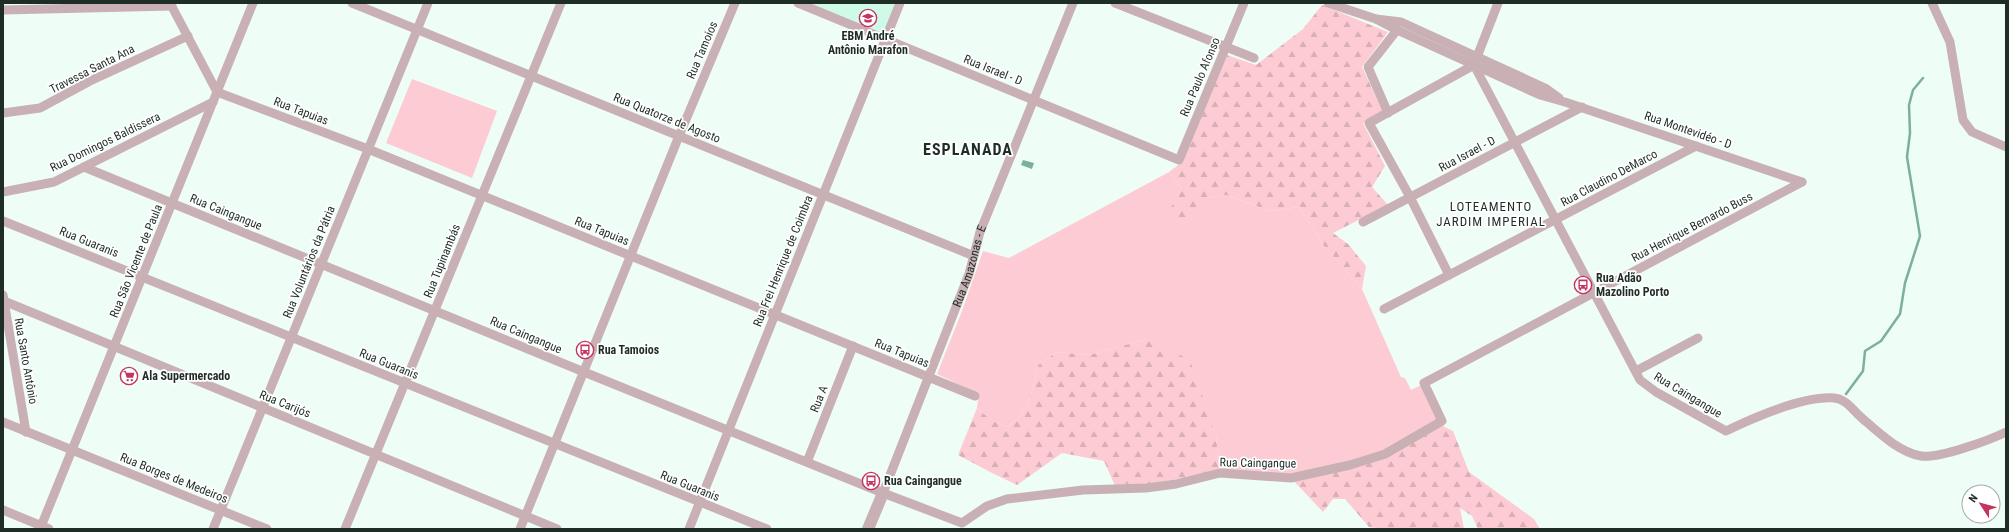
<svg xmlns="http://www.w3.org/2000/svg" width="2009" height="532" font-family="'Roboto Condensed',sans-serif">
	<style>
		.built { fill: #cefbe8 }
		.green { fill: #fdcbd3 }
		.forest { fill: url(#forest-firs) }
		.water { fill: #7db09c }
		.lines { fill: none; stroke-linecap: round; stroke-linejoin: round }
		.stream { stroke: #7db09c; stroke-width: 2.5 }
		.minor { stroke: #c8b0b4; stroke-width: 9 }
		.tertiary { stroke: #c8b0b4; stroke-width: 12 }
		.labels { text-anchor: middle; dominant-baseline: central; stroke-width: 3.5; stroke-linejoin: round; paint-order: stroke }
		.poi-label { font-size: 12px; font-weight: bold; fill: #1f2d27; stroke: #fff; text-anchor: start }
		.street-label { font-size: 12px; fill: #1f2d27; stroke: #fff }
		.neighbourhood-label { font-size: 13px; letter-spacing: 1px; fill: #1f2d27; stroke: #fff }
		.district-label { font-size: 16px; font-weight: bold; letter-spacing: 1px; fill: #1f2d27; stroke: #fff }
	</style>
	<defs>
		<pattern id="forest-firs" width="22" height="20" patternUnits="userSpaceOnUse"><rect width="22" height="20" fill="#fdcbd3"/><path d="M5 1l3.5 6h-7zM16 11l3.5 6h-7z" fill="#d8afb5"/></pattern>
	</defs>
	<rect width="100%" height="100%" fill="#effdf7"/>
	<!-- built -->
	<path class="built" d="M809 3H895L884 33Z"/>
	<!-- green -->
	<g class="green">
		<path d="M412 79 497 111 472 178 386 143Z"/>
		<path d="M1169 172 1181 188 1172 207 1190 218 1204 198 1226 195 1270 211 1299 207 1324 246 1362 289 1401 377 1405 378 1411 390 1421 385 1439 424 1385 454 1291 478 1220 473 1216 436 1203 399 1147 339 1089 355 1057 352 1038 365C1033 388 1030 415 1006 427L991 420 977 408 979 394 937 374 962 311 983 251 1009 258Z"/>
	</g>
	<!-- forest -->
	<g class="forest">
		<path d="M1322 5 1388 32 1362 67 1383 112 1363 123 1385 166 1372 187 1388 205 1333 233 1348 244 1366 266 1362 289 1324 246 1299 207 1270 211 1226 195 1205 198 1190 218 1182 221 1171 208 1181 188 1169 172 1182 162 1227 55 1256 65 1303 29Z"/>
		<path d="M1147 339 1190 360 1216 436 1220 473 1116 488 1104 461 1062 453 1017 485 992 473 958 455 977 408 991 420 1006 427C1030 415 1033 388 1038 365L1057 352 1089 355Z"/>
		<path d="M1439 424 1453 431 1469 472 1534 519 1540 529H1478L1472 516 1460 508 1464 529H1384L1369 527 1345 499H1333L1323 512 1291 478 1385 454Z"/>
	</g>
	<!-- water -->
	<path class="water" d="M1023 160 1034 163 1032 169 1021 165Z"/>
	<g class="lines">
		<!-- stream -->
		<path class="stream" d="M1846 394 1863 371 1865 351 1881 341 1900 314 1905 283 1920 236 1907 157 1910 133 1909 105 1913 90 1923 78"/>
		<!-- minor -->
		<g class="minor">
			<path d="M170 3 217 92 368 149 975 396"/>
			<path d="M352 3 974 256"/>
			<path d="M798 3 1179 160 1244 3"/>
			<path d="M1115 3 1254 58"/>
			<path d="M1328 3 1376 19 1401 22 1545 88 1559 98"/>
			<path d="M1932 3 1950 42 1963 120 1972 132 2006 147"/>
			<path d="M3 10 172 6"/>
			<path d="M1376 19 1397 30 1540 95 1565 102 1802 182"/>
			<path d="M1475 62 1498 3"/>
			<path d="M1474 65 1640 380 1656 392 1726 431C1753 418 1803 396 1834 398 1847 399 1853 411 1863 419 1879 433 1899 452 1921 456 1938 459 1990 440 2006 432"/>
			<path d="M3 113 40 108 90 81 188 36"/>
			<path d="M1388 113 1368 67 1397 30"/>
			<path d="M84 167 584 372 883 493 962 523 987 506 1007 499 1083 490 1146 488 1176 484 1220 473 1291 478 1350 465 1385 454 1442 421 1424 383 1802 182"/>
			<path d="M3 192 54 182 213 102"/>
			<path d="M3 221 767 529"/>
			<path d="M1363 222 1582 107"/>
			<path d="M1449 275 1410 197 1369 123 1474 65"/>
			<path d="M3 295 26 432"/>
			<path d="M4 301 557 529"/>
			<path d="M1384 309 1696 146"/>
			<path d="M1636 371 1698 338"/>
			<path d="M3 422 267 529"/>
			<path d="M807 462 853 346"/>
			<path id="s1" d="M883 493 969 274 980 232 1073 3"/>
			<path d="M3 510 49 529"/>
			<path d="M40 529 253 3"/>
			<path d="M213 529 428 3"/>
			<path d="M345 529 561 3"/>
			<path d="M520 529 679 136 735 3"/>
			<path d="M689 529 900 3"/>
		</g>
		<!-- tertiary -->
		<path class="tertiary" d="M868 529 883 493"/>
	</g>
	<!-- icons -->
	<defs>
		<symbol id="school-ring" viewBox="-11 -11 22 22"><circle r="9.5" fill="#fff" stroke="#c3345f" stroke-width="1.5"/><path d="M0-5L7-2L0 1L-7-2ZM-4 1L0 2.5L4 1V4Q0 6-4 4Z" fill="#c3345f"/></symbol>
		<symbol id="bus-ring" viewBox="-11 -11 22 22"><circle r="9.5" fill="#fff" stroke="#c3345f" stroke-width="1.5"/><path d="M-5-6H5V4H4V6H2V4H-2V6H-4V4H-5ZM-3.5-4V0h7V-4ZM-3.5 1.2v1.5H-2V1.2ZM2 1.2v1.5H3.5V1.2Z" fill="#c3345f"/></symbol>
		<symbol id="supermarket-ring" viewBox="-11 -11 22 22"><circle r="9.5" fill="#fff" stroke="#c3345f" stroke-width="1.5"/><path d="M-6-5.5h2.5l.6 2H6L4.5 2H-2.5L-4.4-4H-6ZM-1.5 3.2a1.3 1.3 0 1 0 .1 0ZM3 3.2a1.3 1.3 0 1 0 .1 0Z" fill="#c3345f"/></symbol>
	</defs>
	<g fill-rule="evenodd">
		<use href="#school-ring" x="858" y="8" width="20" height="20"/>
		<use href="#bus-ring" x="1573" y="275" width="20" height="20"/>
		<use href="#bus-ring" x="575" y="340" width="20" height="20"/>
		<use href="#supermarket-ring" x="119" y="366" width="20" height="20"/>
		<use href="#bus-ring" x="861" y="471" width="20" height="20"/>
	</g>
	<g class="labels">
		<!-- poi labels -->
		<g class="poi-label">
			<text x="868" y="36" text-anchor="middle">EBM André<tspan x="868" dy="14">Antônio Marafon</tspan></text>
			<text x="1596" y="278">Rua Adão<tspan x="1596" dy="14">Mazolino Porto</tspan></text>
			<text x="598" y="350">Rua Tamoios</text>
			<text x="142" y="376">Ala Supermercado</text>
			<text x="884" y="481">Rua Caingangue</text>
		</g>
		<!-- street labels -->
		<g class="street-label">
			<text transform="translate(702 50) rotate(-67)">Rua Tamoios</text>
			<text transform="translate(92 69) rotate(-27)">Travessa Santa Ana</text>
			<text transform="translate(993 70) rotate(22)">Rua Israel - D</text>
			<text transform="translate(1200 77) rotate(-67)">Rua Paulo Afonso</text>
			<text transform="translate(301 111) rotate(21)">Rua Tapuias</text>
			<text transform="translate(667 118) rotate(22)">Rua Quatorze de Agosto</text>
			<text transform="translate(1688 130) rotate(19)">Rua Montevidéo - D</text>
			<text transform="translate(105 142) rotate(-26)">Rua Domingos Baldissera</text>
			<text transform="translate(1467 154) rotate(-28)">Rua Israel - D</text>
			<text transform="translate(1609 178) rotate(-28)">Rua Claudino DeMarco</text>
			<text transform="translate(226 212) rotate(22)">Rua Caingangue</text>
			<text transform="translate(1692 227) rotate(-28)">Rua Henrique Bernardo Buss</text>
			<text transform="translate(602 231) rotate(22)">Rua Tapuias</text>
			<text transform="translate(89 242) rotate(22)">Rua Guaranis</text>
			<text transform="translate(136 261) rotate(-68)">Rua São Vicente de Paula</text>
			<text transform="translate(442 261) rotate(-68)">Rua Tupinambás</text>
			<text transform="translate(783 261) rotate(-68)">Rua Frei Henrique de Coimbra</text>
			<text transform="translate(309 262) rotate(-68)">Rua Voluntários da Pátria</text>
			<text stroke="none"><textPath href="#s1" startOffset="243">Rua Amazonas - E</textPath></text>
			<text transform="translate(526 335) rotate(23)">Rua Caingangue</text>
			<text transform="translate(902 353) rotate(22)">Rua Tapuias</text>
			<text transform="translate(26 361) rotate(80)">Rua Santo Antônio</text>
			<text transform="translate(389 364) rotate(22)">Rua Guaranis</text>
			<text transform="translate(1688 395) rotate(31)">Rua Caingangue</text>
			<text transform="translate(819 399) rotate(-68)">Rua A</text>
			<text transform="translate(285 404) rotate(22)">Rua Carijós</text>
			<text transform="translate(1258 463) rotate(1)">Rua Caingangue</text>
			<text transform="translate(174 478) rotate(22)">Rua Borges de Medeiros</text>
			<text transform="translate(690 486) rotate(22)">Rua Guaranis</text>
		</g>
		<!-- neighbourhood labels -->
		<g class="neighbourhood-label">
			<text x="1491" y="206">LOTEAMENTO<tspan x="1491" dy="15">JARDIM IMPERIAL</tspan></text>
		</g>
		<!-- district labels -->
		<g class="district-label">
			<text x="968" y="149">ESPLANADA</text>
		</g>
	</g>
	<!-- border -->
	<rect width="2009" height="532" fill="none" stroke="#1f2d27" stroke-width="8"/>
	<!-- north arrow -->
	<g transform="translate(1981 504) rotate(306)"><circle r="19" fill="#ffffff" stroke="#a5aba9"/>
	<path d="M0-3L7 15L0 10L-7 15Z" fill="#c3345f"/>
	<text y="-6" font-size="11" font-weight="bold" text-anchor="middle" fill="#1f2d27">N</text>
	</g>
</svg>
